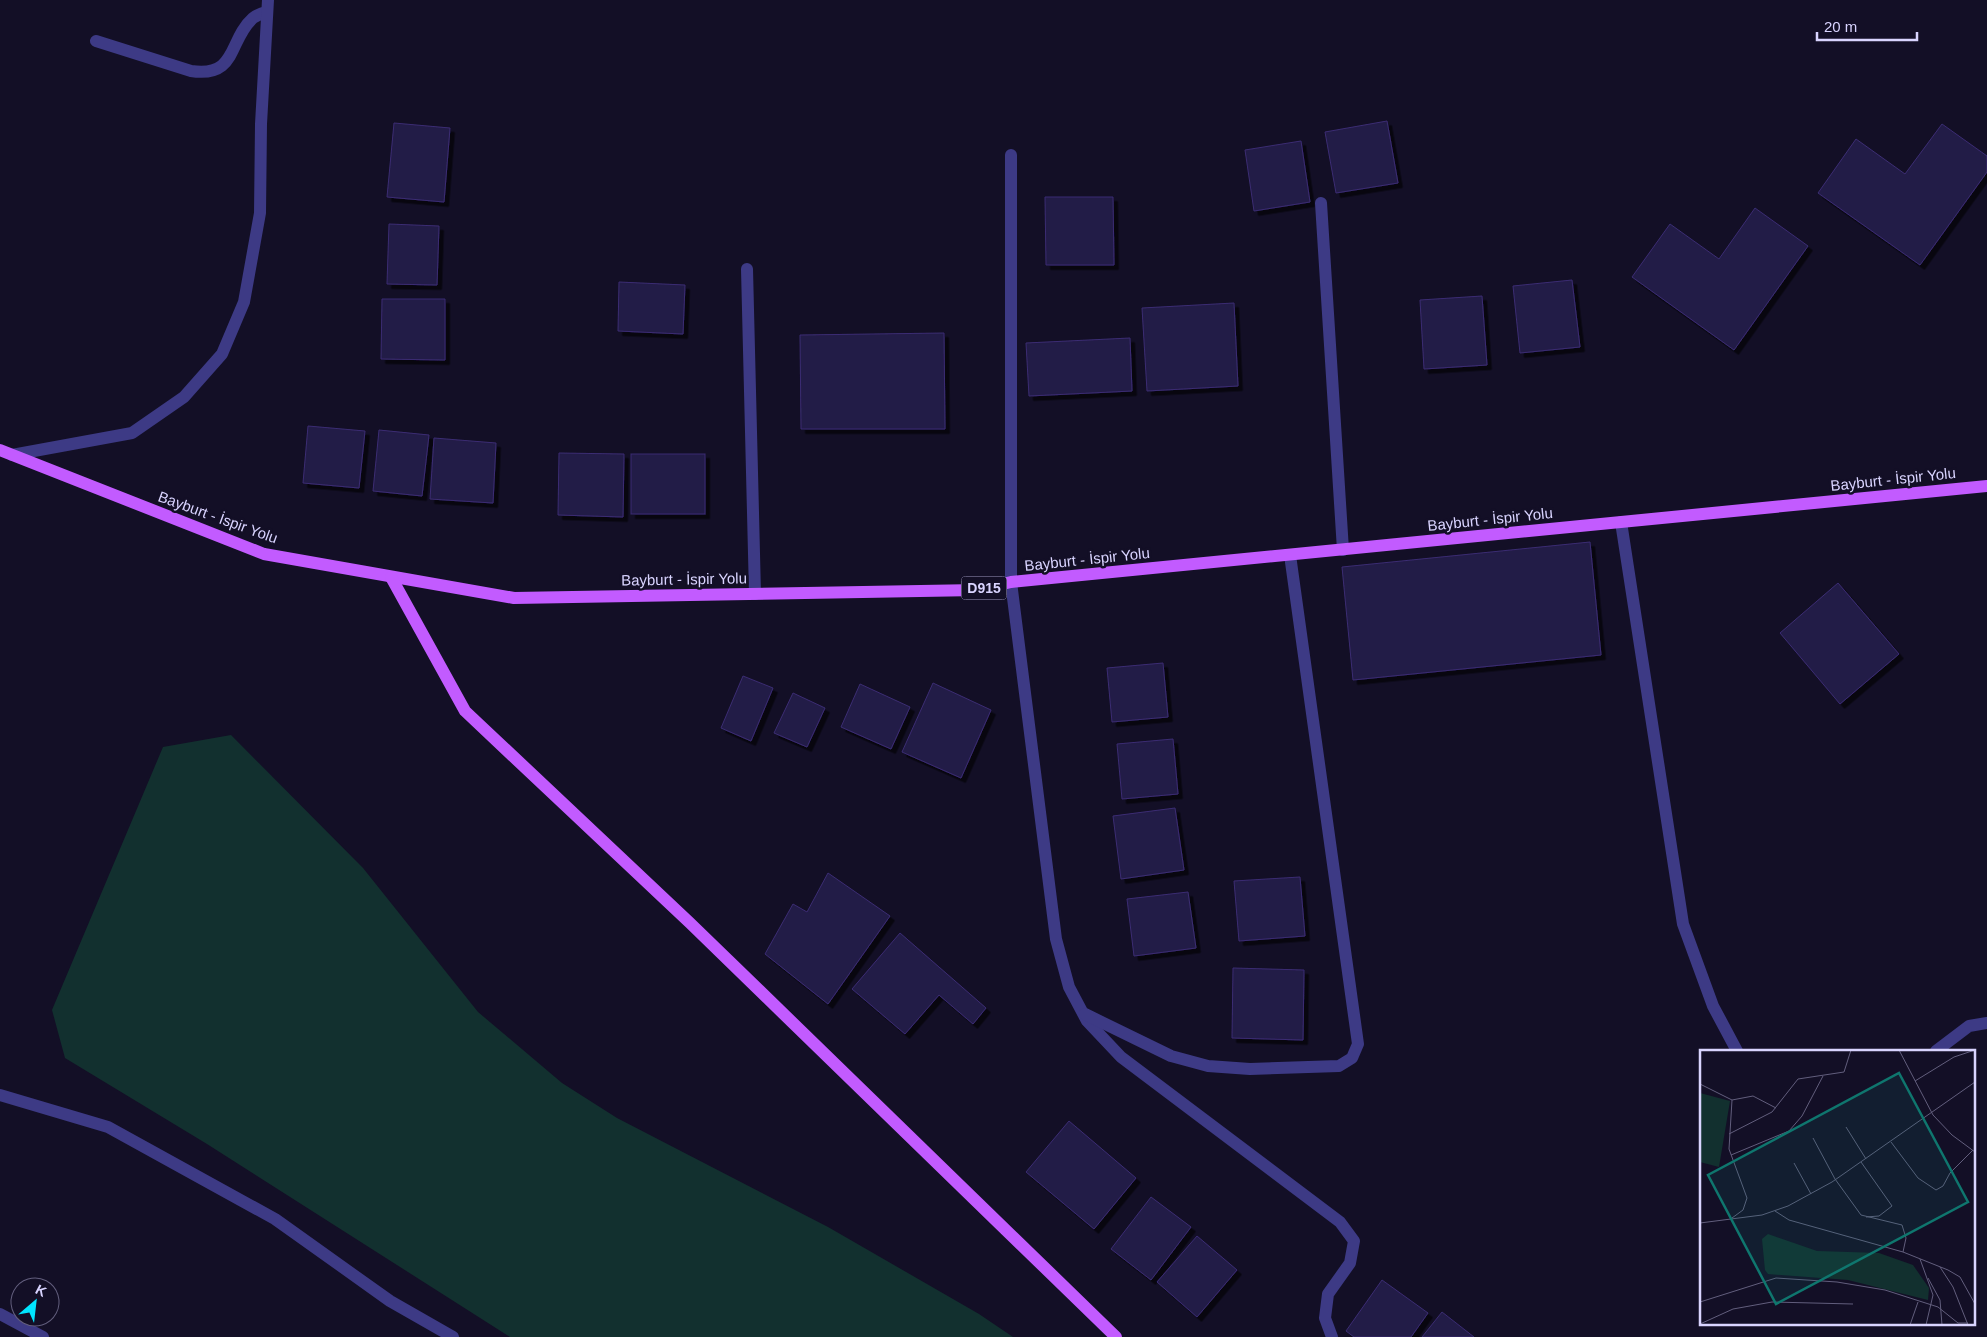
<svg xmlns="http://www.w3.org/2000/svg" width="1987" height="1337" font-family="Helvetica,sans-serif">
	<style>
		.green { fill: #12302f }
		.building { fill: #241b47; stroke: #3b2d73; filter: url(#shadow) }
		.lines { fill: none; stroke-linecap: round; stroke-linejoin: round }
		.minor { stroke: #3d3a85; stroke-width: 12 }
		.major { stroke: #c25bff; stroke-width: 12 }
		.labels { text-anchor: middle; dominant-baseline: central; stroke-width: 5; stroke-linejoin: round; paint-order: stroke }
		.shield { fill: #130f26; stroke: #9e99be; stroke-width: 1 }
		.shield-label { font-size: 14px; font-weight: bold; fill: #d9d4ff }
		.street-label { font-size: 15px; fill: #d9d4ff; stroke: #130f26 }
		.inset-road { fill: none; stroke: #625e7d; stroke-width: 1 }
		.view { fill: #0f766e; fill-opacity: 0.15; stroke: #0f766e; stroke-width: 2.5 }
		.inset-edge { fill: none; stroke: #d9d4ff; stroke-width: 2.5 }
	</style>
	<defs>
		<filter id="shadow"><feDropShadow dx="4.5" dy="4.5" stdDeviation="0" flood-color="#0009"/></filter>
	</defs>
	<rect width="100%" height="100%" fill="#130f26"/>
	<!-- green -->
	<path class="green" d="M231 735 363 868 478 1012 562 1083 617 1118 828 1227 979 1314 1013 1337H510L207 1144 65 1058 52 1010 163 747Z"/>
	<!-- building -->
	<g class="building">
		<path d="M1387 121 1398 183 1336 193 1325 132Z"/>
		<path d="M394 123 450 128 444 202 387 197Z"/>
		<path d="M1942 124 1987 156V172L1920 265 1818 193 1856 139 1905 174Z"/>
		<path d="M1301 141 1310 202 1254 211 1245 150Z"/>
		<path d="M1045 197H1113L1114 265H1046Z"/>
		<path d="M1755 208 1808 246 1734 350 1632 277 1670 224 1719 259Z"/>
		<path d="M389 224 439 226 437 285 387 284Z"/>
		<path d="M1572 280 1580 347 1520 353 1513 286Z"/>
		<path d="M619 282 685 285 683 334 618 331Z"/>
		<path d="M1482 296 1487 365 1424 369 1420 300Z"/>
		<path d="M382 299H445V360L381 359Z"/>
		<path d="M1234 303 1238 386 1147 391 1142 308Z"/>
		<path d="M944 333 945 429H801L800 335Z"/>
		<path d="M1130 338 1132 391 1029 396 1026 343Z"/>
		<path d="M308 426 365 431 359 488 303 483Z"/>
		<path d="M379 430 429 435 422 496 373 491Z"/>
		<path d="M434 438 496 443 493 503 430 499Z"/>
		<path d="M559 453 624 454 623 517 558 515Z"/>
		<rect x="631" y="454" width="74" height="60"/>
		<path d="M1590 542 1601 655 1353 680 1342 567Z"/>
		<path d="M1838 583 1899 654 1840 704 1780 633Z"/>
		<path d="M1163 663 1168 717 1112 722 1107 668Z"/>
		<path d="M743 676 773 688 751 741 721 728Z"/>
		<path d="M933 683 991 710 961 778 902 752Z"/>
		<path d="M860 684 910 707 891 749 841 727Z"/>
		<path d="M793 693 825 708 807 747 774 733Z"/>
		<path d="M1173 739 1178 794 1122 799 1117 744Z"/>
		<path d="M1175 808 1184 870 1121 879 1113 816Z"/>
		<path d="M828 873 890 916 828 1004 765 954 793 904 807 912Z"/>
		<path d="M1300 877 1305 936 1239 941 1234 881Z"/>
		<path d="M1188 892 1196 948 1134 956 1127 899Z"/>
		<path d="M900 933 986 1008 973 1024 939 995 905 1034 852 989Z"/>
		<path d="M1233 968 1304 970 1303 1040 1232 1038Z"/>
		<path d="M1069 1121 1136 1178 1094 1229 1026 1172Z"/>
		<path d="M1151 1197 1191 1227 1151 1280 1111 1249Z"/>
		<path d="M1197 1236 1237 1270 1197 1317 1157 1282Z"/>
		<path d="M1382 1280 1428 1313 1411 1337H1354L1346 1331Z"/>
		<path d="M1442 1312 1474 1337H1422Z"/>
	</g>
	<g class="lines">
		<!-- minor -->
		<g class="minor">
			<path d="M96 41 191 71C238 78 228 40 253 18 257 15 262 13 267 12"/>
			<path d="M1011 155V582L1056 939 1069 987 1087 1021 1121 1057 1340 1222 1354 1241 1350 1263 1328 1294 1325 1318 1332 1337"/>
			<path d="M1321 203 1343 550"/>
			<path d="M747 269 755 594"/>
			<path d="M12 455 132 433 184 397 222 354 244 302 260 213 261 124 268 0"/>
			<path d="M1621 522 1683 924 1713 1006 1737 1051"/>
			<path d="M1085 1014 1171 1056 1208 1066 1250 1069 1339 1066 1352 1058 1358 1044 1290 555"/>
			<path d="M1936 1051 1969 1026 1987 1023"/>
			<path d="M0 1095 108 1127 275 1219 390 1301 453 1337"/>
			<path d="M0 1314 43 1337"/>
		</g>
		<!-- major -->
		<g class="major">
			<path d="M0 450 264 554 514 598 978 590 1011 582 1987 486"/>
			<path d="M391 577 465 711 690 923 1116 1337"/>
		</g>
	</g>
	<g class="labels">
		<!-- shield labels -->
		<rect class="shield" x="961.5" y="576.5" width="45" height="23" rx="4"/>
		<g class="shield-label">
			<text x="984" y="588">D915</text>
		</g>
		<!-- street labels -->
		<g class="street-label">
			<text transform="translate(1893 479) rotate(-6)">Bayburt - İspir Yolu</text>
			<text transform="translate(218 517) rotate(20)">Bayburt - İspir Yolu</text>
			<text transform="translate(1490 519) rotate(-6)">Bayburt - İspir Yolu</text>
			<text transform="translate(1087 559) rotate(-6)">Bayburt - İspir Yolu</text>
			<text transform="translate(684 579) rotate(-1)">Bayburt - İspir Yolu</text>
		</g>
	</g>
	<!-- overview -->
	<g transform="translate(1700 1050)">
		<rect width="275" height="275" fill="#130f26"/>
		<path d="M0 43 30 51 19 117 0 112ZM68 184 117 201 179 203 213 215 229 238 228 250 148 230 68 224 65 220 62 189Z" fill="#12302f"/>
		<path class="inset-road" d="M199 0 233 65 252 85 275 102M215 31 254 7 275 0M0 34 32 50 29 99 47 148 43 160 32 168M32 50 53 46 76 58M146 77 166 109M29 84 72 62 98 29 144 22 151 0M113 88 135 129 161 165 202 175 206 188 203 202M191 92 218 128 236 140 243 136 250 123 273 100M31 105 89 81 102 66 123 26M161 112 192 156 179 166 166 167M94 113 111 144M75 161 89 170 203 202 248 220 260 227 275 254M0 173 62 165 88 156 132 132 275 32M220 209 233 245 226 275M240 217 253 237 268 275M228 228 240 250 242 275M0 252 76 228 137 232 185 240 238 257 258 273H268M0 274 33 259 72 252 153 254M210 275 218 252"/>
		<path class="view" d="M199 23 268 152 76 254 8 125Z"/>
		<rect width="275" height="275" class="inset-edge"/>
	</g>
	<!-- north arrow -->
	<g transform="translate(35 1302) rotate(28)"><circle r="24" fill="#130f26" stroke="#625e7d"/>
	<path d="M0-4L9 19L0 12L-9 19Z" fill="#00e5ff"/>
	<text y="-8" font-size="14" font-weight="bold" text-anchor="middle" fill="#d9d4ff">K</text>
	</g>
	<!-- scale -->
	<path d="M1817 32v8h100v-8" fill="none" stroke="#d9d4ff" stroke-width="2.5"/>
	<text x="1824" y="32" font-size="15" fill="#d9d4ff" stroke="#130f26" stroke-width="4" paint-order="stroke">20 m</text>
</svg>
